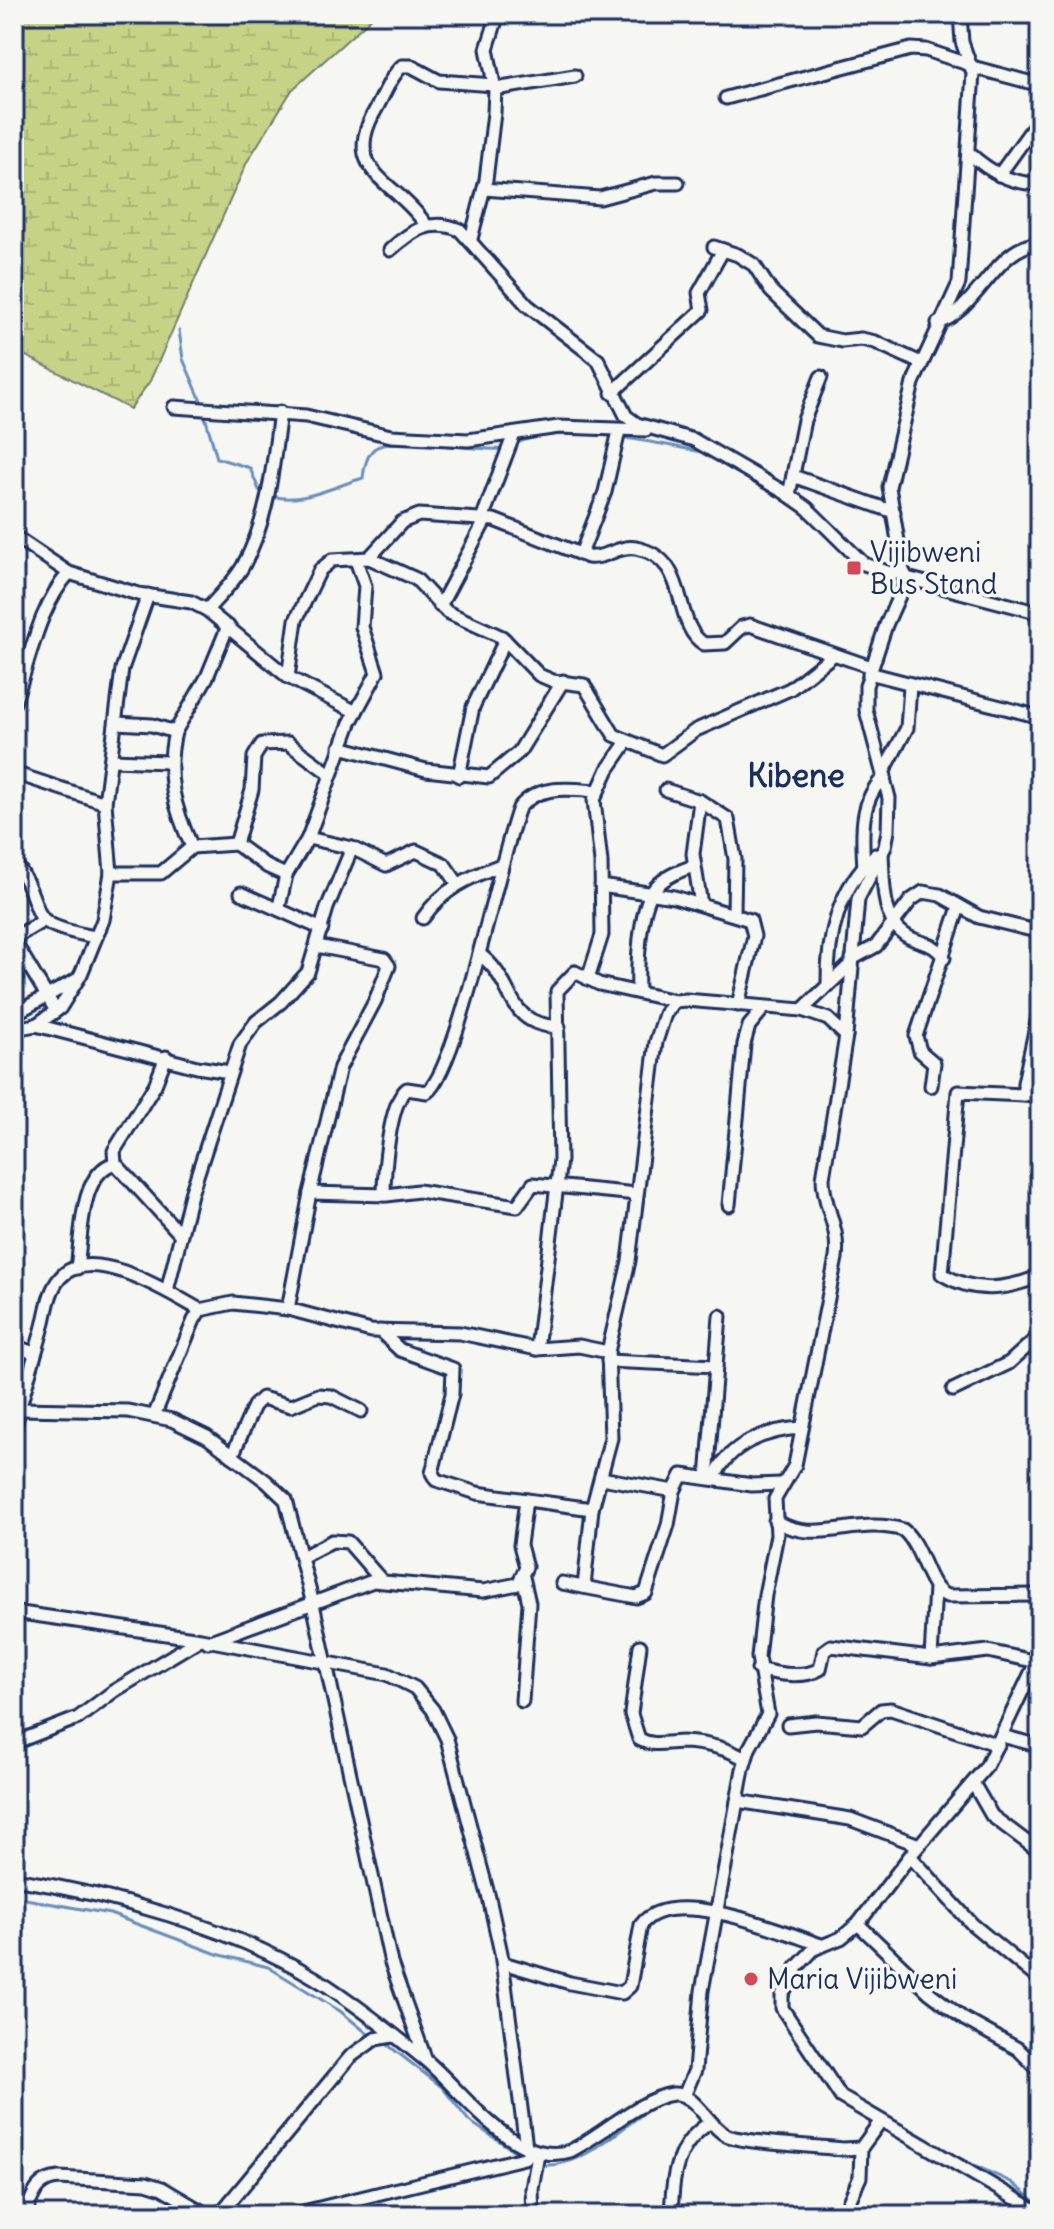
<svg xmlns="http://www.w3.org/2000/svg" width="1054" height="2229" font-family="Delius,sans-serif">
	<style>
		.wetland { fill: url(#wetland-marsh); stroke: #708072; stroke-width: 2 }
		.lines { fill: none; stroke-linecap: round; stroke-linejoin: round }
		.stream { stroke: #698ebb; stroke-width: 3 }
		.minor-casing { stroke: #1b2f5e; stroke-width: 17 }
		.minor { stroke: #f6f6f2; stroke-width: 11 }
		.poi-dot { fill: #d1495b; stroke: #f6f6f2; stroke-width: 3 }
		.labels { text-anchor: middle; dominant-baseline: central; stroke-width: 7; stroke-linejoin: round; paint-order: stroke }
		.poi-label { font-size: 28px; fill: #1b2f5e; stroke: #f6f6f2; text-anchor: start }
		.quarter-label { font-size: 32px; font-weight: bold; fill: #1b2f5e; stroke: #f6f6f2 }
	</style>
	<defs>
		<pattern id="wetland-marsh" width="20" height="14" patternUnits="userSpaceOnUse" patternTransform="scale(2)"><rect width="20" height="14" fill="#c6d286"/><path d="M1 5h8M5 5V1M11 12h8M15 12V8" fill="none" stroke="#aab576"/></pattern>
	</defs>
	<rect width="100%" height="100%" fill="#f6f6f2"/>
	<filter id="ink" filterUnits="userSpaceOnUse"><feTurbulence type="fractalNoise" baseFrequency=".0125" numOctaves="2"/><feDisplacementMap in="SourceGraphic" scale="16" xChannelSelector="R" yChannelSelector="G"/><feConvolveMatrix kernelMatrix="1 2 1 2 8 2 1 2 1" color-interpolation-filters="sRGB"/></filter>
	<g filter="url(#ink)">
		<!-- wetland -->
		<path class="wetland" d="M14 14H376L292 90 247 162 150 381 130 409 14 350Z"/>
		<g class="lines">
			<!-- stream -->
			<g class="stream">
				<path d="M179 330 183 359 203 405"/>
				<path d="M204 413 217 458 250 468 259 490 266 493"/>
				<path d="M513 445C560 421 655 442 706 453"/>
				<path d="M273 496C301 505 337 485 363 478 364 469 367 455 374 449 392 434 478 452 506 449"/>
				<path d="M14 1897 110 1914 217 1954 268 1967 340 2011 373 2038"/>
				<path d="M384 2042 442 2087 469 2121 519 2154"/>
				<path d="M946 2152 1011 2182 1040 2205"/>
				<path d="M539 2165C584 2170 622 2124 660 2103"/>
			</g>
			<defs>
				<g id="minor">
					<path d="M960 14 962 42 973 73 959 283 913 383 889 487 903 571 907 578 1040 613"/>
					<path d="M972 67 1040 85"/>
					<path d="M495 89 575 76"/>
					<path d="M726 98 911 49 926 50 971 65"/>
					<path d="M969 153C990 172 1011 184 1040 184"/>
					<path d="M999 175 1040 118"/>
					<path d="M484 189 600 198 656 183H678"/>
					<path d="M426 225C396 180 339 172 376 109 384 95 390 77 402 66H411L439 81 494 85"/>
					<path d="M471 239 486 180 494 113 495 89 487 49 498 14"/>
					<path d="M714 247 738 255 754 265 771 291 818 336 842 341 861 339 875 342 921 363"/>
					<path d="M390 250C412 230 431 218 460 230L527 305 598 360 626 416 637 424 694 440 784 492 807 508 864 564 893 574 903 571"/>
					<path d="M938 323C979 309 995 246 1040 243"/>
					<path d="M612 393 702 310 699 293 723 250"/>
					<path d="M174 407 306 416 391 436 468 440 559 427 646 430"/>
					<path d="M793 476 894 512"/>
					<path d="M789 495 804 420 821 377"/>
					<path d="M482 519 514 434"/>
					<path d="M14 536 69 573 138 594 191 602 207 610 288 677 356 712"/>
					<path d="M581 554 605 492 619 431"/>
					<path d="M369 558 402 522 419 515 494 520 588 557C606 559 618 545 636 548 692 559 671 624 704 644L725 643 742 627 750 625 871 667"/>
					<path d="M440 606 486 519"/>
					<path d="M207 610C219 596 234 582 243 566 269 519 273 464 280 412"/>
					<path d="M869 673 1040 717"/>
					<path d="M288 677 296 620 320 570 332 560 369 558 416 579 447 612 502 637 539 675 553 681 584 685 614 735 662 755 696 730 790 689 832 656"/>
					<path d="M14 703C30 660 38 608 69 573"/>
					<path d="M116 723 152 725 175 732 207 677 228 626"/>
					<path d="M175 732C165 775 174 808 192 847"/>
					<path d="M340 747 426 770 489 777 519 752 563 681"/>
					<path d="M112 760 168 762"/>
					<path d="M884 771 907 728 910 686"/>
					<path d="M14 773 105 803"/>
					<path d="M459 776 473 707 505 640"/>
					<path d="M666 790 700 801 728 819 735 859 734 913"/>
					<path d="M700 801 693 854 701 905"/>
					<path d="M308 838 352 848 386 865 416 851 444 864 458 884"/>
					<path d="M236 844 252 790 254 757 262 744 288 743 330 774"/>
					<path d="M882 854C884 882 880 926 913 939 927 945 935 944 944 958"/>
					<path d="M14 861C52 915 17 922 95 937"/>
					<path d="M864 868C862 835 859 800 885 776"/>
					<path d="M111 873H161L192 847 236 844 268 867 286 875"/>
					<path d="M601 886 674 897 750 920 754 936 738 1005"/>
					<path d="M241 893 322 929"/>
					<path d="M279 907 286 875 308 838 350 723 377 673 362 627 365 586 356 560"/>
					<path d="M423 918C443 889 469 877 501 865"/>
					<path d="M14 938 43 921"/>
					<path d="M14 941 56 1011"/>
					<path d="M479 954C518 982 502 1024 559 1027"/>
					<path d="M852 959 876 946 911 900 923 892 940 895 979 917 1040 932"/>
					<path d="M588 979 602 935 601 862 594 800 608 769 626 743"/>
					<path d="M828 984C827 937 839 887 875 855"/>
					<path d="M638 991C637 966 639 915 652 892 661 878 678 871 694 866"/>
					<path d="M14 997 16 946"/>
					<path d="M1040 1007 1024 1083V1095L1040 1093"/>
					<path d="M802 1010 828 1019 846 1036"/>
					<path d="M14 1014 78 979"/>
					<path d="M36 1025 197 1067 230 1072"/>
					<path d="M14 1029 36 1025 60 1008 81 974 103 920 111 873 105 803 122 669 148 595"/>
					<path d="M166 1057 155 1085 114 1151 115 1163 180 1234"/>
					<path d="M931 1086 934 1063 920 1051 916 1036 959 907"/>
					<path d="M1024 1095 958 1092 942 1274C975 1294 1006 1290 1040 1276"/>
					<path d="M310 1193 340 1067 375 1001 389 966 384 959 317 946"/>
					<path d="M384 1195C384 1173 389 1102 407 1089L427 1092C458 1069 500 857 519 808 538 784 569 789 597 791"/>
					<path d="M729 1205 744 1044 749 1026 763 1009"/>
					<path d="M77 1268C82 1237 79 1173 115 1163"/>
					<path d="M167 1291 191 1194 240 1044 256 1022 281 1002 308 972 327 908 352 848"/>
					<path d="M288 1309 310 1193 387 1195 418 1191 517 1206 533 1184 637 1194"/>
					<path d="M380 1331 400 1350 453 1369 452 1394 432 1473 436 1480 477 1493 592 1509"/>
					<path d="M14 1346 34 1353"/>
					<path d="M537 1349 560 1160 557 991 575 972 599 984 675 1001"/>
					<path d="M608 1361 716 1366"/>
					<path d="M953 1390 1009 1363 1040 1335"/>
					<path d="M18 1409 128 1411 172 1420 207 1437 266 1481 286 1500 313 1604 391 1963 425 2058"/>
					<path d="M154 1416 194 1320 200 1310 233 1303 288 1309 371 1331 460 1333 537 1349 579 1346 608 1352"/>
					<path d="M14 1430C22 1396 33 1363 42 1330 47 1312 48 1292 60 1278 90 1242 170 1293 200 1310"/>
					<path d="M232 1456 254 1406 262 1398 291 1406 318 1395 331 1396 361 1411"/>
					<path d="M601 1478 674 1491"/>
					<path d="M707 1478 720 1316"/>
					<path d="M714 1479C728 1443 767 1430 802 1428"/>
					<path d="M775 1521C818 1546 856 1516 903 1530 923 1546 926 1588 947 1596L1040 1595"/>
					<path d="M302 1557 332 1541 348 1542 382 1581"/>
					<path d="M562 1583 636 1597 646 1593 668 1525 674 1491 682 1475 752 1485 781 1484"/>
					<path d="M584 1587 592 1509 611 1438 608 1352 629 1261 656 1042 665 1014 675 1001 686 1000 802 1010 852 963"/>
					<path d="M14 1612 201 1639 387 1674 415 1688 433 1710 447 1739 489 1898 501 1953 526 2147"/>
					<path d="M208 1642 373 1581 483 1591 518 1584 526 1567 520 1545 526 1500"/>
					<path d="M640 1646 631 1714 639 1739C653 1747 668 1742 683 1742 704 1743 727 1748 745 1759"/>
					<path d="M1040 1654 986 1767 910 1856 858 1924 841 1938 814 1949 797 1967 782 1995V2008L841 2097 1040 2213"/>
					<path d="M931 1658 935 1588"/>
					<path d="M758 1669C777 1674 802 1679 820 1669L824 1651 831 1646 931 1658 988 1651 1037 1662"/>
					<path d="M522 1701 529 1603 523 1577"/>
					<path d="M788 1725 816 1722 862 1726 881 1710 891 1709 998 1745"/>
					<path d="M1002 1736 1040 1746"/>
					<path d="M14 1743 78 1718 114 1691 197 1641"/>
					<path d="M973 1783 992 1816 1040 1852"/>
					<path d="M737 1801 850 1819 919 1845"/>
					<path d="M910 1856 972 1924 1035 1976"/>
					<path d="M14 1879C111 1894 230 1927 315 1978 352 2001 388 2030 423 2058 461 2088 514 2169 570 2151 599 2137 641 2098 673 2094 695 2092 708 2126 726 2135 740 2143 820 2146 843 2149L861 2148 880 2122"/>
					<path d="M858 1924 930 1993 964 2019 1018 2049 1040 2071"/>
					<path d="M503 1963 570 1983 622 1993 630 1986 641 1925C670 1884 783 1932 821 1945"/>
					<path d="M684 2096 695 2070 702 1991 743 1769 749 1749 768 1714 758 1657 765 1595 777 1535 775 1499 795 1465 836 1258C840 1225 823 1208 823 1178L846 1036 858 899 885 847 888 831 889 798 866 710V686L886 625 907 578"/>
					<path d="M25 2215C33 2196 35 2180 59 2178L146 2183 162 2188 208 2215"/>
					<path d="M219 2215 350 2057 375 2039 393 2036"/>
					<path d="M291 2215 524 2158 533 2152"/>
					<path d="M533 2215 532 2189 538 2154"/>
					<path d="M671 2215C673 2175 675 2144 711 2122"/>
					<path d="M843 2215 860 2177 861 2148"/>
				</g>
			</defs>
			<!-- minor casing -->
			<use href="#minor" class="minor-casing"/>
			<!-- minor -->
			<use href="#minor" class="minor"/>
		</g>
	</g>
	<!-- markers -->
	<g class="poi-dot">
		<rect x="846" y="560" width="16" height="16" rx="4"/>
		<circle cx="751" cy="1979" r="8"/>
	</g>
	<g class="labels">
		<!-- poi labels -->
		<g class="poi-label">
			<text x="870" y="552">Vijibweni<tspan x="870" dy="32">Bus Stand</tspan></text>
			<text x="767" y="1979">Maria Vijibweni</text>
		</g>
		<!-- quarter labels -->
		<g class="quarter-label">
			<text x="796" y="775">Kibene</text>
		</g>
	</g>
	<!-- margin -->
	<rect width="1054" height="2229" fill="none" stroke="#f6f6f2" stroke-width="48"/>
	<rect x="24" y="24" width="1006" height="2181" fill="none" stroke="#1b2f5e" stroke-width="3" filter="url(#ink)"/>
</svg>
